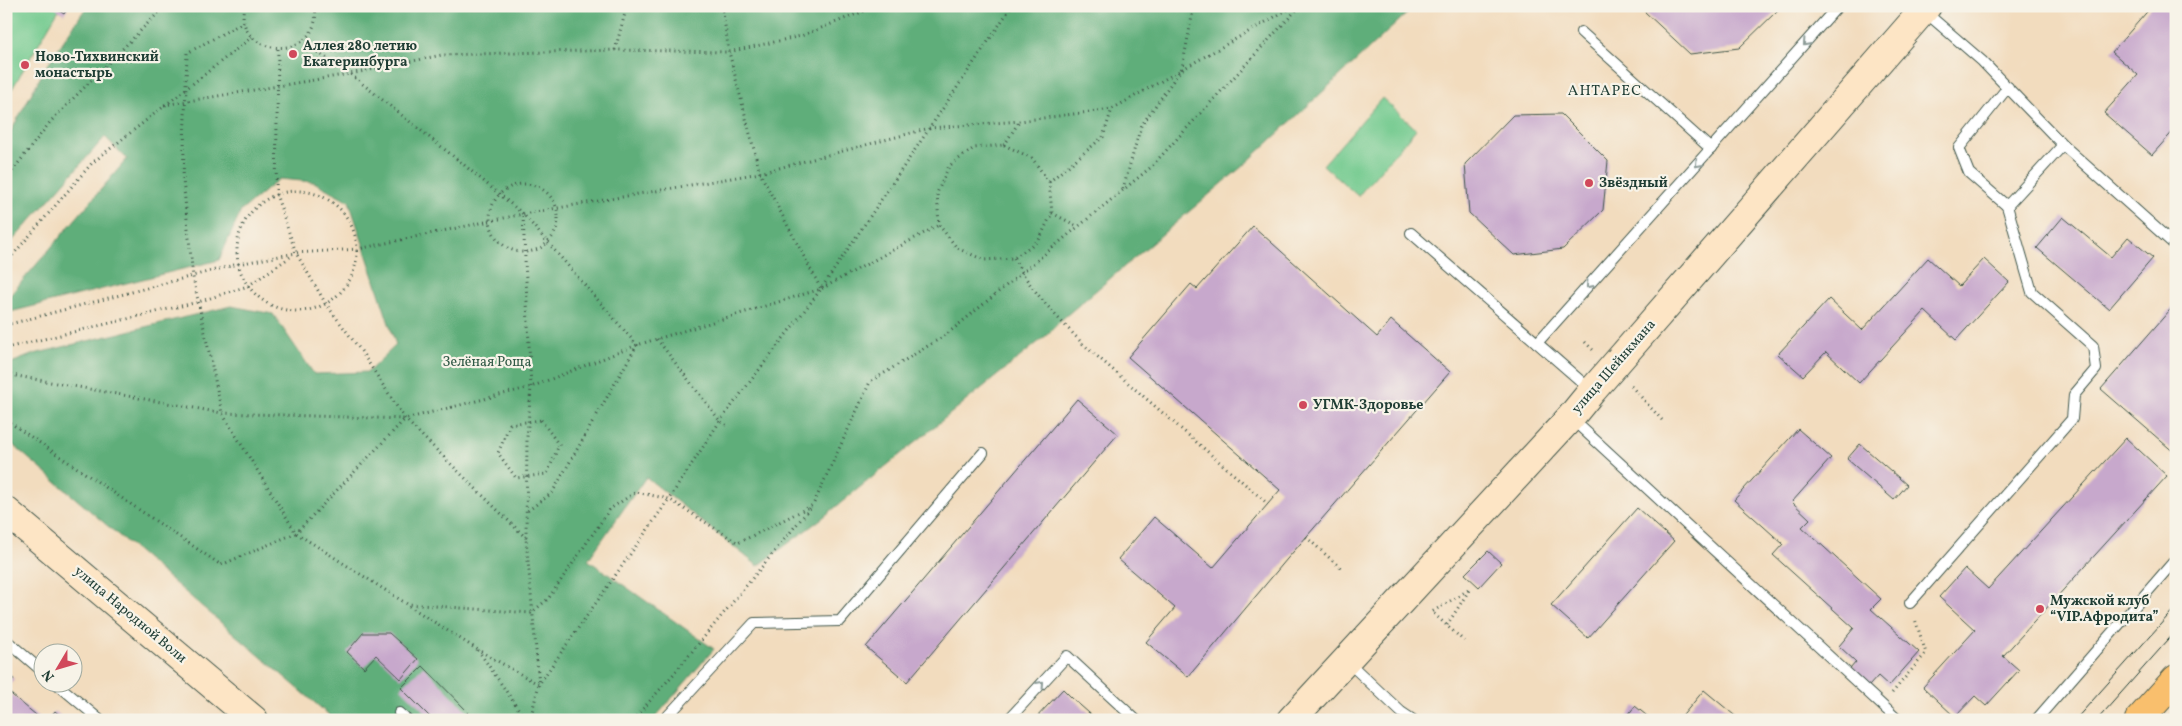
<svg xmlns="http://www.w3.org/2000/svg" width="2182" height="726" font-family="Vollkorn,serif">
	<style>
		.green { fill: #73ca8f; stroke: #498462 }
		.forest { fill: #5eae7a; stroke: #3e7657 }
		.building { fill: #c7a8cc }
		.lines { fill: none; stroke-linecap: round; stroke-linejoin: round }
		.lane-casing { stroke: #3f5549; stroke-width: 12 }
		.secondary-casing { stroke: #3f5549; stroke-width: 30 }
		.primary-casing { stroke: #3f5549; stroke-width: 30 }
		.path { stroke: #3f5549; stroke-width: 3; stroke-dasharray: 1 4; stroke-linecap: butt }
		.lane { stroke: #fff; stroke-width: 10 }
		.secondary { stroke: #fde5c5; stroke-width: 28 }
		.primary { stroke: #f9bf6d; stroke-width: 28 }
		.tram { stroke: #1f3d34; stroke-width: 1 }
		.oneway { stroke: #8f9e9a }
		.poi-dot { fill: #d1495b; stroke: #f7f3e8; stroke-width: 2 }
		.labels { text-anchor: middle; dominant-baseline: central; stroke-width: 4.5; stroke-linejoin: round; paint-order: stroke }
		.poi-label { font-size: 14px; font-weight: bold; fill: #1f3d34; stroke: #f7f3e8; text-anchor: start }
		.park-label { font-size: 14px; fill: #305946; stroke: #f7f3e8 }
		.street-label { font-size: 14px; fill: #1f3d34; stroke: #f7f3e8 }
		.neighbourhood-label { font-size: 15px; letter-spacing: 1px; fill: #1f3d34; stroke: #f7f3e8 }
	</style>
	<rect width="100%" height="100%" fill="#f7f3e8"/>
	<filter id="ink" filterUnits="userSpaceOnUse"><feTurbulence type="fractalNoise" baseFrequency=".02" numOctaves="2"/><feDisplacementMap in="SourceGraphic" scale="10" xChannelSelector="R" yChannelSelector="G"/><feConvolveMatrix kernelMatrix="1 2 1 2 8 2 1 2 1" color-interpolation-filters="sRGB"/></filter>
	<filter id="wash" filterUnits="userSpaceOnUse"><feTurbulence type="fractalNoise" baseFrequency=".0096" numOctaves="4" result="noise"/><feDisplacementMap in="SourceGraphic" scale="20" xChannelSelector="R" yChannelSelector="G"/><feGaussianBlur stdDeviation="1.12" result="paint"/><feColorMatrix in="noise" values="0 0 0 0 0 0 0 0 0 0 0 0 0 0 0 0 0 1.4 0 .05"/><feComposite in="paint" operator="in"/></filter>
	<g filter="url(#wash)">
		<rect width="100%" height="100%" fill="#f2dcbe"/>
		<!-- green -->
		<g class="green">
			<path d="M6 6H61L6 99Z"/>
			<path d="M1382 98 1416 129 1358 196 1323 165Z"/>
		</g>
		<!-- forest -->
		<path class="forest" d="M87 6H1415L1244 165 1060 321 1047 335 821 519 758 566 646 477 588 560 714 649 653 720H335L6 439V365L34 354 231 306 273 314 314 374 368 372 396 345 349 201 314 182 279 179 241 211 219 260 6 313V300L127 159 105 137 6 248V140L46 67Z"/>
		<g id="blocks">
			<!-- building -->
			<g class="building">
				<path d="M52 6H69L64 14Z"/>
				<path d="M1644 6H1779V9L1739 48 1690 54 1645 12Z"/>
				<path d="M2152 6H2163L2176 18V82L2170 88 2176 93V128L2152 155 2104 113 2138 75 2112 52Z"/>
				<path d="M1561 114 1608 161 1603 210 1563 249 1514 255 1469 213 1465 164 1513 115Z"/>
				<path d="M2063 217 2111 257 2128 237 2153 258 2109 309 2037 248Z"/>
				<path d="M1253 226 1377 337 1391 320 1450 372 1287 559 1188 677 1146 642 1175 608 1118 559 1154 517 1213 568 1280 490 1128 357 1191 284 1197 289Z"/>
				<path d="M1928 258 1959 286 1984 259 2009 282 1956 340 1925 311 1859 383 1826 352 1803 376 1778 354 1829 299 1862 330Z"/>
				<path d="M2176 303V454L2101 389Z"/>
				<path d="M1077 399 1118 434 907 682 866 647Z"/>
				<path d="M1798 429 1831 458 1792 502 1810 519 1802 527 1881 599 1871 609 1919 652 1889 686 1878 676 1869 686 1850 669 1856 662 1839 646 1854 628 1773 555 1783 544 1734 500Z"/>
				<path d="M2126 438 2167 476 2003 656 2019 670 1986 706 1975 696 1955 717 1923 687 1975 630 1939 597 1965 568 1988 589Z"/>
				<path d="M1860 444 1907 485 1894 500 1847 459Z"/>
				<path d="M1637 508 1674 541 1588 638 1551 605Z"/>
				<path d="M1488 551 1501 563 1479 587 1465 574Z"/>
				<path d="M363 633H389L418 659 401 679 376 655 364 668 347 652Z"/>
				<path d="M423 666 468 712 460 720H433L401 688Z"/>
				<path d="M6 672 14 679 6 688Z"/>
				<path d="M1063 689 1072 698 1097 720H1034Z"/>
				<path d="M6 690 42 720H6Z"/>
				<path d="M1704 690 1740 720H1679Z"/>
				<path d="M1635 706 1652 720H1624Z"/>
				<path d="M55 711 65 720H48Z"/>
			</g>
		</g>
	</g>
	<g filter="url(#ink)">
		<use href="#blocks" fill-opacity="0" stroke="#3f5549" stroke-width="1"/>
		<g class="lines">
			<defs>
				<g id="lane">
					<path d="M1924 11 1982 61 2063 145 2176 246"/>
					<path d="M1581 32 1711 149"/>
					<path d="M2008 87 1959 148 1969 173 2007 206 2063 145"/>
					<path d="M1411 233 1591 390"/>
					<path d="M1537 343 1838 6"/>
					<path d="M1571 418 1898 720"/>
					<path d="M1910 603 2072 419 2074 395 2096 369 2093 346 2032 292 2007 206"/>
					<path d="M6 640 42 671"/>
					<path d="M1347 661 1401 712 1413 720"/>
					<path d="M57 684 100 720"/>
					<path d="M399 713 407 720"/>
					<path d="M664 720 754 623 840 621 983 453"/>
					<path d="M1008 720 1067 656 1136 720"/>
					<path d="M2036 720 2176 559"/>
				</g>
				<g id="secondary">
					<path d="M6 511 254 720"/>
					<path d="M1291 720 1570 418 1592 391 1927 6"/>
				</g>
				<path id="primary" d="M2139 720 2176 679"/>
			</defs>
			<!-- lane casing -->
			<use href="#lane" class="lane-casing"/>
			<!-- secondary casing -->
			<use href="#secondary" class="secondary-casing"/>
			<!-- primary casing -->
			<use href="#primary" class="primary-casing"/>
			<!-- path -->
			<g class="path">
				<path d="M244 6C233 60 324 63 315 6"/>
				<path d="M722 6 729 52 760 173 821 289"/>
				<path d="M244 22 187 53 183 180 193 277 222 413 296 533 407 604 531 613 548 599 610 509 636 492 669 499 738 543 813 505 870 382 947 334 1150 168 1300 6"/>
				<path d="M301 41 350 74 463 164 523 214 637 345 552 493 526 512"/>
				<path d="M278 49 276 194 296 253 326 304 361 351 405 419 526 538"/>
				<path d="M615 50 627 6"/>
				<path d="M164 105 350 74 442 55 615 50 729 52 801 36 877 6"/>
				<path d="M1004 145 1032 158 1049 182 1052 213 1039 240 1014 258 984 260 957 248 939 225 937 193 949 166 974 148Z"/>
				<path d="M1004 145 1019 122"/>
				<path d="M6 179 51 121 165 6"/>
				<path d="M1049 182 1103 137 1112 109"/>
				<circle cx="524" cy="218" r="34"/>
				<path d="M1123 189 1141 126 1182 68 1194 6"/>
				<circle cx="297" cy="251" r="60"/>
				<path d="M1052 213 1077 226"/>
				<path d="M523 216 531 387 527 437 526 538 539 684"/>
				<path d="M1014 258C1030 290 1058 318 1083 344L1268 504"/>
				<path d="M6 263 92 163 252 37"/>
				<path d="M6 325 238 264 296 253 358 249 523 214 760 173 930 128 1020 121 1112 109 1294 6"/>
				<path d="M657 339 720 421 729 427"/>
				<path d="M1585 342 1595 352"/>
				<path d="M6 348 198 302 248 286 293 255"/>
				<path d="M6 374 222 413 405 419 531 387 637 345 821 289 939 225"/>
				<path d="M1631 386 1662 420"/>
				<path d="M6 420 221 565 296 533 405 419"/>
				<path d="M541 420 559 445 547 474 516 478 498 453 510 424Z"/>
				<path d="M1306 537 1343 570"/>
				<path d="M409 606 478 650 538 684"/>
				<path d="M1447 625 1470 589 1432 612 1464 641"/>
				<path d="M478 650 526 720"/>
				<path d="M1892 693 1926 653 1915 619"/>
				<path d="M530 720 539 684 669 499 720 421 821 289 1012 6"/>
				<path d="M633 720 672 676 811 507"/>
				<path d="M1211 720 1216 714"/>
			</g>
			<!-- lane -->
			<use href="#lane" class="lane"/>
			<!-- secondary -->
			<use href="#secondary" class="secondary"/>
			<!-- primary -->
			<use href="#primary" class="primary"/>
			<!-- tram -->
			<g class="tram">
				<path d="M2075 720 2176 607"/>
				<path d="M2097 720 2176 631"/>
			</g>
		</g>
		<!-- one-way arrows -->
		<defs><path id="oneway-chevron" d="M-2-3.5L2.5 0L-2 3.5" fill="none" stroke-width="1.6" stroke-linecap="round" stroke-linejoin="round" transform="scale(1.25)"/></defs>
		<g class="oneway">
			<use href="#oneway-chevron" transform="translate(1806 43) rotate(132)"/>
			<use href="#oneway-chevron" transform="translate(1698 164) rotate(132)"/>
			<use href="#oneway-chevron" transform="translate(1589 285) rotate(132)"/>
			<use href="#oneway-chevron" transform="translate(1041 684) rotate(-48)"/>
		</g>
	</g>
	<!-- markers -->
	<g class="poi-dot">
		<circle cx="293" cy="54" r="5"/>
		<circle cx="25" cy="65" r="5"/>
		<circle cx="1589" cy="183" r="5"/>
		<circle cx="1303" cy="405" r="5"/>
		<circle cx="2040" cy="609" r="5"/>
	</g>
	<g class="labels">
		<!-- poi labels -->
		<g class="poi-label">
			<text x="303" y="46">Аллея 280 летию<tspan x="303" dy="16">Екатеринбурга</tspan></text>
			<text x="35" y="57">Ново-Тихвинский<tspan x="35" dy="16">монастырь</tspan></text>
			<text x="1599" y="183">Звёздный</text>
			<text x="1313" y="405">УГМК-Здоровье</text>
			<text x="2050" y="601">Мужской клуб<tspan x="2050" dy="16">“VIP.Афродита”</tspan></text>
		</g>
		<!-- park labels -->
		<g class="park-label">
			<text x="487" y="362">Зелёная Роща</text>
		</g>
		<!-- street labels -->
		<g class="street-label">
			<text transform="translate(1614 367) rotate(-49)">улица Шейнкмана</text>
			<text transform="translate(130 615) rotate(40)">улица Народной Воли</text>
		</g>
		<!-- neighbourhood labels -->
		<g class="neighbourhood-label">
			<text x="1605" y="91">АНТАРЕС</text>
		</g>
	</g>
	<!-- margin -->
	<rect width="2182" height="726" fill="none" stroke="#f7f3e8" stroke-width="25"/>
	<!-- north arrow -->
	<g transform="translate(58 668) rotate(232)"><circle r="24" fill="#f7f3e8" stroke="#a1aaa0"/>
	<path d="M0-4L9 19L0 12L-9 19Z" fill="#d1495b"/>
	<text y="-8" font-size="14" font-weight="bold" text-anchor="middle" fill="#1f3d34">N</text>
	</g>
</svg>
